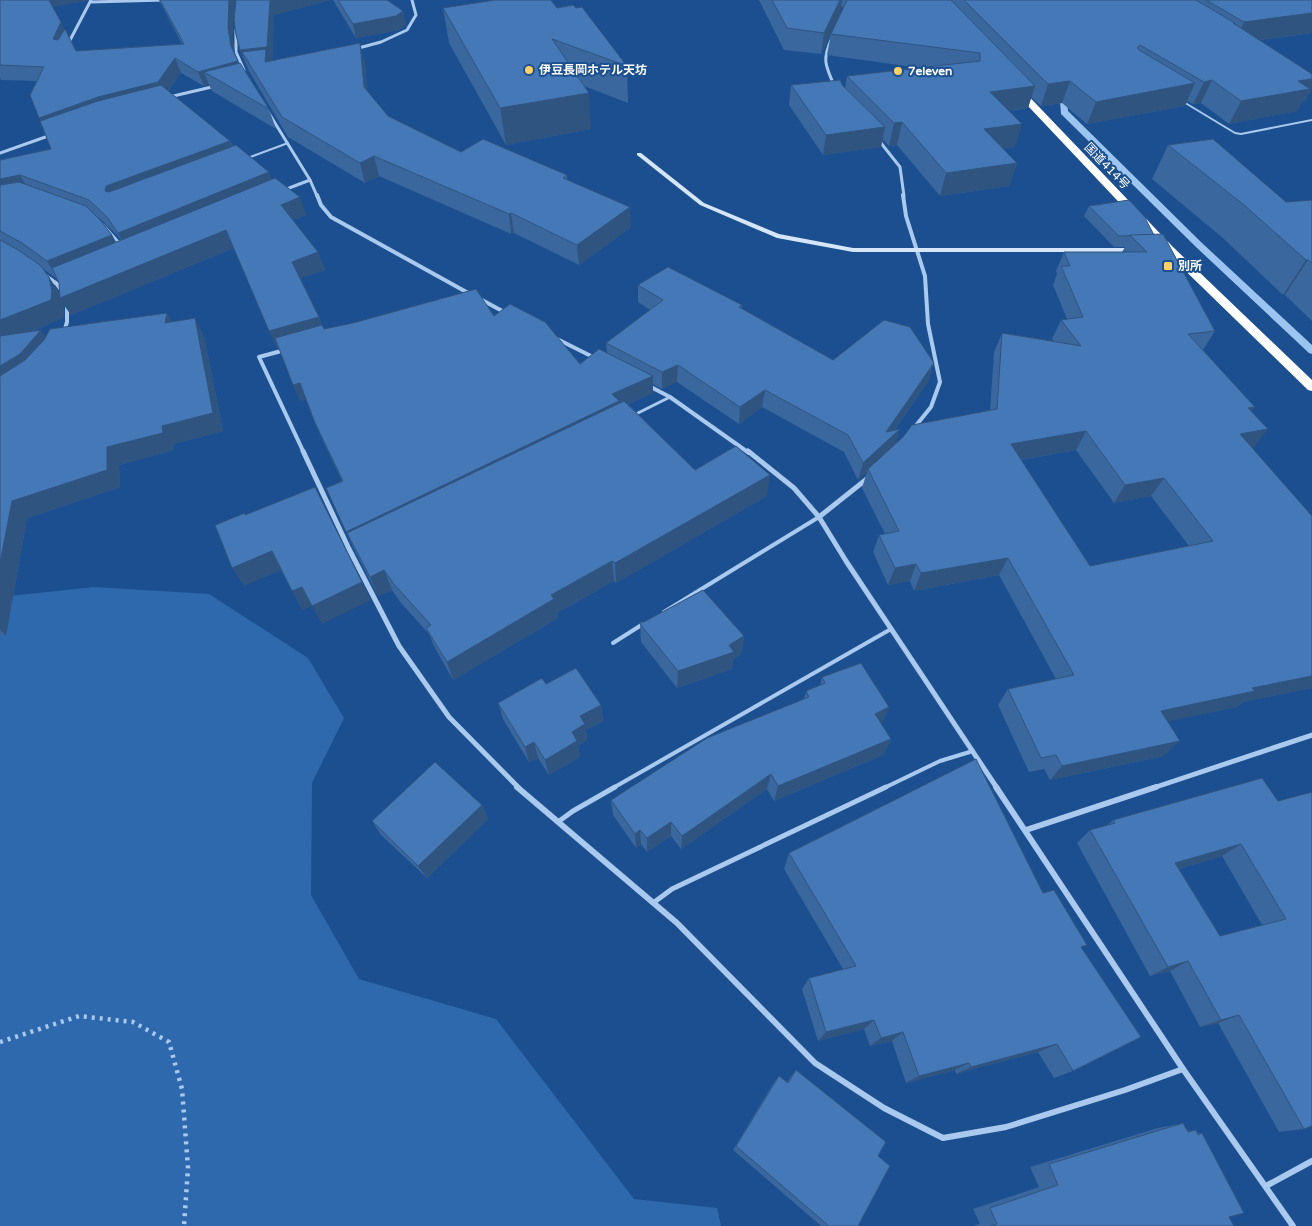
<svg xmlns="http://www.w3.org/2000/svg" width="1312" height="1226" font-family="'Varela Round','Noto Sans JP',sans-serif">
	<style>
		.green { fill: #2e69ad }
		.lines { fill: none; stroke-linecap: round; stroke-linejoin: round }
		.stream { fill: #9cc4f0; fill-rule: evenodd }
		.path { stroke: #a9c9ee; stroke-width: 4.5; stroke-dasharray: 3 5; stroke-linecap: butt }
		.lane-far3 { stroke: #a9c9ee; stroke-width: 2 }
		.lane-far2 { stroke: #a9c9ee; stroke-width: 3 }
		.lane-far1 { stroke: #a9c9ee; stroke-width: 4 }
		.lane { stroke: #a9c9ee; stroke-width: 5 }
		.street-far3 { stroke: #a9c9ee; stroke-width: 3 }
		.street-far2 { stroke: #a9c9ee; stroke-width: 4 }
		.street-far1 { stroke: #a9c9ee; stroke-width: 5 }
		.street { stroke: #a9c9ee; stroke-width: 6 }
		.secondary { fill: #d6e6fa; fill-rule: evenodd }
		.highway { fill: #fff; fill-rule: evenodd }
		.wall { fill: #3a679d; fill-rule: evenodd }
		.shaded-wall { fill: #305480 }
		.building { fill: #4478b7; stroke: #305480; fill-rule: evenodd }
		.poi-dot { fill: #ffd166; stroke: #1b4f8f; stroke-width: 2 }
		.labels { text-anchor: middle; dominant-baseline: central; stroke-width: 4; stroke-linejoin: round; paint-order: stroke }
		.far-poi-label { font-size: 12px; font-weight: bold; fill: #fff; stroke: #1b4f8f; text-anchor: start }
		.far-street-label { font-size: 12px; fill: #fff; stroke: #1b4f8f }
	</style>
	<rect width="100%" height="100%" fill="#1b4f8f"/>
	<!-- green -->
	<path class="green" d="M94 587 209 594 308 658 344 718 312 783 311 895 359 979 496 1019 634 1199 717 1208 721 1226H0V597Z"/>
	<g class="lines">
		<!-- stream -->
		<path class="stream" d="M1059 87 1066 89 1068 111 1202 243 1312 345V354L1309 353 1196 247 1061 114Z"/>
		<!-- path -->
		<path class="path" d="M0 1042 79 1016 133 1022 169 1042 182 1089 188 1168 184 1226"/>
		<!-- lane-far3 -->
		<g class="lane-far3">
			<path d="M1182 101 1235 133 1241 134 1312 120"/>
			<path d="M245 159 288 143"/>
		</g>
		<!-- lane-far2 -->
		<g class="lane-far2">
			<path d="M103 225 120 244"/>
			<path d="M634 415 670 397"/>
		</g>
		<!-- lane-far1 -->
		<g class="lane-far1">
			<path d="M664 612 819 517"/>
			<path d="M613 643 643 624"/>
			<path d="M613 788 891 629"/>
			<path d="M884 788 940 761 973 751"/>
		</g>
		<!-- lane -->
		<g class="lane">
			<path d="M558 822 573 811 615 787"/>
			<path d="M653 903 672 889 886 787"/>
		</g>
		<!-- street-far3 -->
		<g class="street-far3">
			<path d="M91 2 165 0"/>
			<path d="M236 30V52L244 70"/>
			<path d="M832 38C822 59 825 65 834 85"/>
			<path d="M68 44 91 0"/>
			<path d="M355 49 381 42 407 30 416 15 412 0"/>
			<path d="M169 97 216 86"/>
			<path d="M267 110 310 180 317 196"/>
			<path d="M877 138 900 167 904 196"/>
			<path d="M0 153 51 135"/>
			<path d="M284 190 310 180"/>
		</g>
		<!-- street-far2 -->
		<g class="street-far2">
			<path d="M317 195 321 205 331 217 470 294"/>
			<path d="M903 195 906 216 925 276 928 324 940 382 931 407 914 428"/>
			<path d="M47 277 57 284 62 291"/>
			<path d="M480 299 506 313"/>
			<path d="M64 332 67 322V303"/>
			<path d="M555 338 595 358"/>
			<path d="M285 350 259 357 304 453"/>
			<path d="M649 386 670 397 749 453"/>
		</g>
		<!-- street-far1 -->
		<g class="street-far1">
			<path d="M303 451 349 549 399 646 449 717 519 788"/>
			<path d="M748 451 794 488 819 517 846 561 997 788"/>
			<path d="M819 517 868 478"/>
			<path d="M1153 788 1312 735"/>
		</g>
		<!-- street -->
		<g class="street">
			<path d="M517 787 677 923 815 1063 884 1108 943 1138 1006 1127 1125 1090 1183 1069"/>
			<path d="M996 787 1183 1069 1293 1226"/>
			<path d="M1026 830 1156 787"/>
			<path d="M1266 1186 1312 1161"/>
		</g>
		<!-- secondary -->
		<path class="secondary" d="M637 153H641L704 203 779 234 853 248H1136L1140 250 1136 252H853L777 238 700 205 637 155Z"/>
		<!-- highway -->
		<path class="highway" d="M1016 85 1019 86 1173 247 1312 380V391L1308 390 1165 251 1013 90V86Z"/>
	</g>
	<!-- wall -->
	<g class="wall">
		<path d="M0 0H87L86 1 52 6 76 51 182 44 159 0H236L233 18V42L235 54 239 63 269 109 276 129 212 91 209 85 204 86 181 73 168 91 230 141 233 146 272 179 306 215 293 220 318 252 325 270 300 278 319 317 322 325 324 329 494 316 580 364 607 353 606 343 650 310 638 302V285L742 305V309L833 360 934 363 928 381 894 431 900 429 895 444 990 410 994 352 1002 333 1054 341 1052 339 1061 320 1067 319 1053 285 1057 274 1056 271 1064 252H1122L1125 247H1114L1084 216 1089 206 1154 235 1215 331 1203 350 1252 412 1253 448H1252L1312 516V688L1243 702 1237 707 1167 721 1164 756 1050 780 1044 769 1029 772 998 705 1008 689 1056 679 999 575 914 591 910 581 888 585 873 552 879 535 885 534 862 488 867 472 858 480 844 452 762 407 739 424 677 382 662 389 653 384V393L628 404 695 470 767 496 616 583 614 581 557 613 558 618 453 680 434 646 429 634 401 603 392 590 378 596 353 547 326 488 342 481 322 439 306 399 300 401 279 347 277 348 234 248 71 315 62 302 64 309 63 318 30 332 46 337 172 322 204 336 223 431 173 444 174 450 119 465 120 487 27 518 6 636 0 635V160L51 149 40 121 37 81 1 80 0 78ZM97 217 99 218 117 235 121 240 116 242 112 235ZM41 267 57 279 59 283V293ZM1076 450 1114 503 1151 496 1189 546 1090 566 1021 460Z"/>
		<path d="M236 0H330L274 15 272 61 365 62 367 91 388 116 461 152 567 175V179L631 227 579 265 514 233 511 234 379 176 365 183 288 137 249 71 246 64H245L240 50Z"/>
		<path d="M333 0H387L403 11 406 25 399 30 356 38Z"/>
		<path d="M759 0H1312V33L1260 40 1306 100 1303 101 1297 111 1229 124 1201 103 1193 104 1187 101 1185 106 1087 124 1062 103 1041 106 1031 97 1028 108 1009 111 1015 147 1002 148 1017 163 1009 186 940 196 897 145 889 146 882 139 881 147 823 155 789 105 791 85 843 86 845 88 847 76 920 68 827 55 831 34 821 54 784 50ZM841 5 843 8 840 15Z"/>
		<path d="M443 8H557L627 66 628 103 584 86 591 129 506 145 449 43Z"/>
		<path d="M1168 145 1286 202 1312 200V321L1285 295H1283L1224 239 1152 179Z"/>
		<path d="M640 624 744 636 741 654 733 659 732 669 677 688 641 642Z"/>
		<path d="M822 677 889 707 881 724 891 739 883 755 774 801 767 789 681 849 671 836 647 852 641 844 636 848 613 815 611 800 804 699 806 691 820 685Z"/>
		<path d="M546 684 601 705 603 721 586 730 587 740 578 746 580 757 549 775 538 758 529 762 503 719 498 703Z"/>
		<path d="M1278 801 1304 1129 1279 1132 1218 1023 1200 1027 1170 971 1150 976 1077 843 1090 830 1107 825 1113 820ZM1222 856 1262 925 1220 936 1179 869Z"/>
		<path d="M482 805 488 819 427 878 381 835 372 821Z"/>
		<path d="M789 853 1043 893 1073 1071 1054 1078 1038 1052 956 1074 955 1070 906 1083 892 1041 870 1046 864 1029 818 1041 802 989 809 978 843 969 784 869Z"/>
		<path d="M796 1070 878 1156 858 1226H821L733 1150 774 1082 779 1076 787 1082 791 1076Z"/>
		<path d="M1183 1123 1187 1131 1196 1130 1198 1133H1202L1229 1217 1234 1226H973L980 1224 973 1209 1039 1187 1030 1167 1158 1128Z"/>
	</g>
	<!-- shaded-wall -->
	<g class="shaded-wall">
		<path d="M48 0H87L86 1 52 7Z"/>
		<path d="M229 0H236L233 18V42L236 60 231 46 228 28Z"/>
		<path d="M272 0H330L274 15 272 68 242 52 246 64H245L240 50 270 1Z"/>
		<path d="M840 0H842L840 15 821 54 824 33Z"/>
		<path d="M403 11 406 25 399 30 356 38 353 24Z"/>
		<path d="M1312 13V33L1234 43 1244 22Z"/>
		<path d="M61 22 68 36 60 53 53 39Z"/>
		<path d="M360 43 365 62 368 106 364 87Z"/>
		<path d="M175 58 181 73 164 96 47 133 39 118 98 97Z"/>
		<path d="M238 61 244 76 204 72 209 85 204 86 198 72Z"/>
		<path d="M1312 79V89L1306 100 1303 101 1297 111 1229 124 1241 101 1298 81Z"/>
		<path d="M1212 80 1201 103 1193 104 1204 82Z"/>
		<path d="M1070 81 1062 103 1041 106 1048 84Z"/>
		<path d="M1195 83 1185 106 1087 124 1096 102Z"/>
		<path d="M1035 86 1028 108 983 114 990 92Z"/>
		<path d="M589 93 591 129 506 145 500 108Z"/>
		<path d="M902 122 897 145 889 146 894 123Z"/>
		<path d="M1022 124 1015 147 977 152 984 129Z"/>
		<path d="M885 127 881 147 823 155 826 135Z"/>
		<path d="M230 141 237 159 115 209 105 191 106 186Z"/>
		<path d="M374 156 379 176 365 183 360 163Z"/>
		<path d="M1017 163 1009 186 940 196 946 173Z"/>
		<path d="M269 172 276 190 128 251 118 233Z"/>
		<path d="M20 175 31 193 0 199V179Z"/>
		<path d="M300 197 306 215 287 223 281 205Z"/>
		<path d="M630 207 631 227 579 265 577 245Z"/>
		<path d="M511 213 514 233 511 234 509 214Z"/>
		<path d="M226 230 234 248 71 315 62 302 64 309 63 318 0 344V320L49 277 61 295Z"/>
		<path d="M112 235 122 253 58 279 47 261Z"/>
		<path d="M318 252 325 270 298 279 292 262Z"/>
		<path d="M1306 260H1308L1285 295H1283Z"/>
		<path d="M167 313 177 331 165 323Z"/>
		<path d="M319 317 325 334 277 348 269 331Z"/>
		<path d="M195 318 204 336 223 431 173 444 174 450 119 465 120 487 27 518 6 636 0 630V563L12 501 107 447 162 426Z"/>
		<path d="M41 330 53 348 0 393V366Z"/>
		<path d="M934 363 928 381 886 442 900 429 895 446 868 469 867 472 858 480 863 463 886 432Z"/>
		<path d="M678 365 677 382 662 389V372Z"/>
		<path d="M653 376V393L620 407 347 533 353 547 346 532 612 394Z"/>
		<path d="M300 383 307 399 300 401 293 385Z"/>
		<path d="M765 390 762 407 739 424 740 407Z"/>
		<path d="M1255 407 1241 426 1248 408Z"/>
		<path d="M1268 429 1253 448 1226 453 1240 434Z"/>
		<path d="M1086 431 1076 450 1002 463 1011 444Z"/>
		<path d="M770 475 767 496 616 583 615 563Z"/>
		<path d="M1164 478 1151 496 1114 503 1125 485Z"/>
		<path d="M272 551 282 570 244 586 232 568Z"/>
		<path d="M1008 558 999 575 914 591 921 573Z"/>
		<path d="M612 561 614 581 557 613 558 618 453 680 447 662 551 595Z"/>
		<path d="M916 564 910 581 888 585 895 568Z"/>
		<path d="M384 570 392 590 378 596 370 577Z"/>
		<path d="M362 582 371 600 322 624 312 606 302 610 292 591 302 587Z"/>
		<path d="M744 636 741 654 733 659 732 669 677 688 678 671 729 645Z"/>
		<path d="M1312 676V688L1243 702 1237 707 1146 726 1161 711 1252 688Z"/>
		<path d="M601 705 603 721 586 730 587 740 578 746 580 757 549 775 545 760 572 732 580 716Z"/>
		<path d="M889 707 882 724 868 730 875 714Z"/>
		<path d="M891 739 883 755 774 801 778 786Z"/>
		<path d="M1180 741 1164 756 1050 780 1062 766Z"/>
		<path d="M534 742 538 758 529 762 525 747Z"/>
		<path d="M771 774 767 789 681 849 682 836Z"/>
		<path d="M482 805 488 819 427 878 418 866Z"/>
		<path d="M671 822V836L647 852V838Z"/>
		<path d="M640 830 641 844 636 848 635 834Z"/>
		<path d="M1241 844 1222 856 1158 875 1175 863Z"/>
		<path d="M1188 961 1170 971 1150 976 1168 967Z"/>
		<path d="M1239 1015 1218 1023 1200 1027 1221 1020Z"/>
		<path d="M874 1020 864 1029 818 1041 826 1032Z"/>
		<path d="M903 1032 892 1041 870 1046 881 1038Z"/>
		<path d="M1057 1044 1038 1052 956 1074 971 1067Z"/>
		<path d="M969 1063 955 1070 906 1083 919 1076Z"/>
	</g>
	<!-- building -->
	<g class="building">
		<path d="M0 0H49L61 22 53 39 58 40 65 29 76 51 184 44 160 0H229L228 28 231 46 238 61 198 72 175 58 158 82 98 97 39 118 30 95 44 67 0 65Z"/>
		<path d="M236 0H272L270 1 267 47 240 50 236 35 234 20Z"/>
		<path d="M338 0H387L403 11 396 16 353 24Z"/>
		<path d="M495 0H551L557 8 573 5 576 8 582 7 627 66 552 39 589 93 500 108 443 8Z"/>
		<path d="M772 0H840L824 33 787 28Z"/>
		<path d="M847 0H951L1035 86 990 92 1022 124 984 129 1017 163 946 173 902 122 894 123 847 76 980 61V53L831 34Z"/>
		<path d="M964 0H1196L1235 23H1233L1312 74V79L1298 81 1310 89 1241 101 1212 80 1204 82 1140 45 1137 48 1139 50 1195 83 1096 102 1070 81 1048 84Z"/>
		<path d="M1206 0H1312V13L1244 22Z"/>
		<path d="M360 43 364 87 388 116 461 152 483 139 567 175 563 178 630 207 577 245 511 213 509 214 374 156 360 163 282 117 242 52 266 49 265 62Z"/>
		<path d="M240 63 269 109 204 72Z"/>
		<path d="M840 80 843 86 885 127 826 135 791 85Z"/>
		<path d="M161 85 230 141 106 186 105 191 109 192 236 145 269 172 118 233 107 217 89 200 20 175 0 179V160L51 149 40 121 98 101Z"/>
		<path d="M1213 139 1286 202 1312 200V263L1308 260H1306L1244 205 1168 145Z"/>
		<path d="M275 178 300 197 281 205 318 252 292 262 319 317 269 331 226 230 60 298 59 283 52 268Z"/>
		<path d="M19 182 86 206 101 221 112 235 47 261 22 243 0 231V185Z"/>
		<path d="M1129 200 1144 216 1154 235 1119 236 1089 206Z"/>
		<path d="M1163 234 1215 331 1188 334 1255 407 1248 408 1268 429 1240 434 1312 516V676L1252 688 1255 691 1161 711 1180 741 1062 766 1056 755 1041 758 1008 689 1074 675 1008 558 921 573 916 564 895 568 879 535 899 531 868 469 903 437 912 425 997 409 1002 333 1081 346 1061 320 1083 317 1061 266H1070L1064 252H1147L1130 235ZM1086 431 1125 485 1164 478 1213 541 1090 566 1011 444Z"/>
		<path d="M0 240 18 250 40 265 49 277 52 291 51 300 0 320Z"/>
		<path d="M668 267 742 305 739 307 833 360 884 320 910 327 934 363 886 432 900 429 863 463 848 435 765 390 740 407 678 365 662 372 606 343 663 300 638 285Z"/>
		<path d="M476 289 494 316 510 304 545 322 580 364 599 349 653 376 612 394 619 401 346 532 326 488 343 481 315 423 300 383 293 385 275 338 322 325 324 329 353 323Z"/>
		<path d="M167 313 165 323 195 318 213 413 162 426 163 433 107 447V470L12 501 0 563V376L25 360 44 340 50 329Z"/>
		<path d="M41 330 20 354 0 366V336Z"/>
		<path d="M624 401 695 470 736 446 770 475 615 563 612 561 551 595 554 599 447 662 426 628 431 625 393 583 384 570 370 577 347 533Z"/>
		<path d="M315 487 362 582 312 606 302 587 292 591 272 551 232 568 215 525 245 513V515Z"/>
		<path d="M703 590 744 636 729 645 734 652 678 671 640 624Z"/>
		<path d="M861 663 889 707 875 714 891 739 778 786 771 774 682 836 671 822 647 838 640 830 635 834 611 800 707 738 809 697 806 691 825 683 822 677Z"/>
		<path d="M576 668 601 705 580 716 585 724 572 732 577 741 545 760 534 742 525 747 498 703 542 678 546 684Z"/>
		<path d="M976 759 1043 893 1054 890 1087 945 1081 947 1141 1037 1073 1071 1057 1044 971 1067 969 1063 919 1076 903 1032 881 1038 874 1020 826 1032 809 978 856 966 789 853Z"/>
		<path d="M435 762 482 805 418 866 372 821Z"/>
		<path d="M1262 778 1278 801 1312 792V1126L1304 1129 1239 1015 1221 1020 1188 961 1168 967 1090 830 1115 823 1113 820ZM1241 844 1286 919 1220 936 1175 863Z"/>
		<path d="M796 1070 886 1142 878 1156 890 1166 858 1226H829L736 1146 779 1076 788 1083Z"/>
		<path d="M1183 1123 1188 1132 1196 1130 1198 1135 1202 1133 1244 1213 1229 1217 1234 1226H990L997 1224 990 1208 1058 1185 1049 1164Z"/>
	</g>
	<!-- markers -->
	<g class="poi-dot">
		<circle cx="529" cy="70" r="5"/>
		<circle cx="898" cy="71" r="5"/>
		<rect x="1163" y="261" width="10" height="10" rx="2.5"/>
	</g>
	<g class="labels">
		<!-- far-poi labels -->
		<g class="far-poi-label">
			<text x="539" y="70">伊豆長岡ホテル天坊</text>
			<text x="908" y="71">7eleven</text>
			<text x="1178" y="266">別所</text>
		</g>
		<!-- far-street labels -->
		<g class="far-street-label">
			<text transform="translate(1107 166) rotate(46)">国道414号</text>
		</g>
	</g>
</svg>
